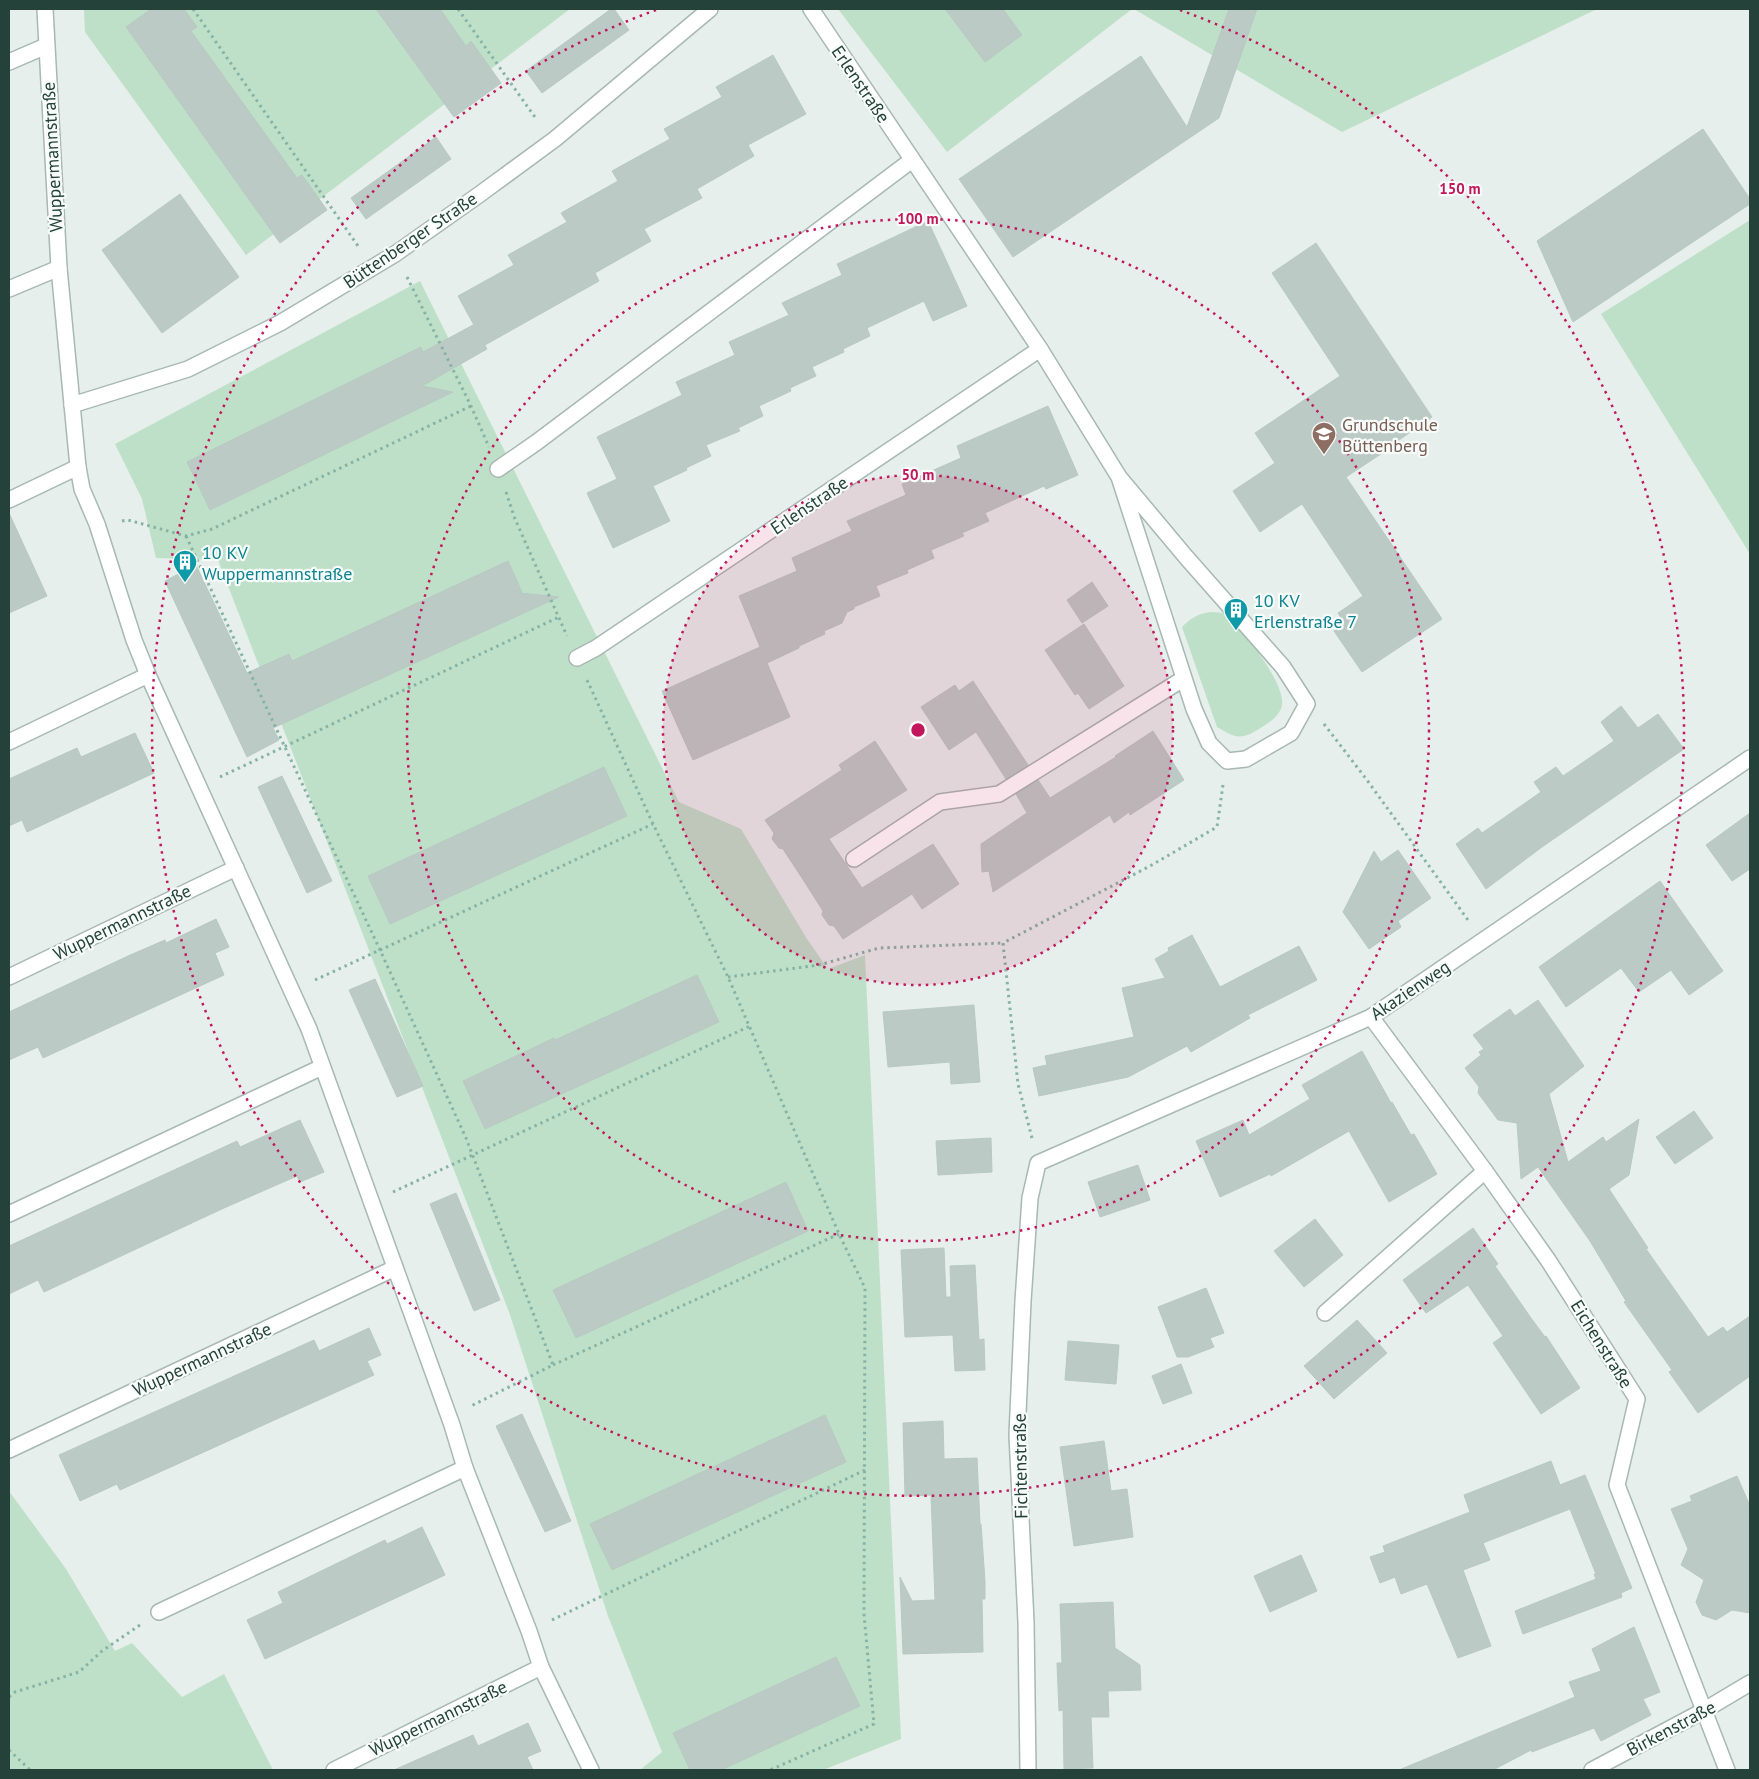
<svg xmlns="http://www.w3.org/2000/svg" width="1759" height="1779" font-family="'PT Sans',sans-serif">
	<style>
		.green { fill: #bfe0c8 }
		.building { fill: #bbcac4; stroke: #b8c9c2 }
		.lines { fill: none; stroke-linecap: round; stroke-linejoin: round }
		.service-casing { stroke: #a8b8b2; stroke-width: 18 }
		.minor-casing { stroke: #a8b8b2; stroke-width: 18 }
		.path { stroke: #86b3a5; stroke-width: 3; stroke-dasharray: 2.5 4; stroke-linecap: butt }
		.service { stroke: #fff; stroke-width: 15 }
		.minor { stroke: #fff; stroke-width: 15 }
		.ring { fill: none; stroke: #c2185b; stroke-width: 2.5; stroke-dasharray: 2.5 5 }
		.labels { text-anchor: middle; dominant-baseline: central; stroke-width: 4.5; stroke-linejoin: round; paint-order: stroke }
		.street-label { font-size: 18px; fill: #24423a; stroke: #f7fbf9 }
		.education-label { font-size: 18px; fill: #785e54; stroke: #f7fbf9; text-anchor: start }
		.culture-label { font-size: 18px; fill: #0d838f; stroke: #f7fbf9; text-anchor: start }
		.centre { fill: #c2185b; stroke: #f7fbf9; stroke-width: 2.5 }
		.ring-label { font-size: 15px; text-anchor: middle; font-weight: bold; fill: #c2185b; stroke: #f7fbf9; stroke-width: 4.5; stroke-linejoin: round; paint-order: stroke }
	</style>
	<rect width="100%" height="100%" fill="#e6efeb"/>
	<!-- green -->
	<g class="green">
		<path d="M84 9H570L246 255 85 32Z"/>
		<path d="M838 9H1132L947 152Z"/>
		<path d="M1134 9H1597L1342 132Z"/>
		<path d="M1750 220V554L1601 314Z"/>
		<path d="M420 281 679 802 741 829 807 939 828 969 865 955 901 1739 823 1770H640L662 1752 608 1616 509 1312 218 560 156 558 142 499 115 444Z"/>
		<path d="M1212 612 1225 613 1231 617C1244 634 1290 687 1281 709 1277 718 1267 724 1259 729 1240 741 1234 737 1217 727L1182 627C1191 618 1199 613 1212 612Z"/>
		<path d="M9 1491 66 1569 115 1651 132 1643 182 1697 224 1674 273 1770H9Z"/>
	</g>
	<!-- building -->
	<g class="building">
		<path d="M151 9H184L197 27 191 31 297 178 302 175 327 210 280 243 126 27Z"/>
		<path d="M376 9H440L466 46 471 41 501 83 454 117Z"/>
		<path d="M611 9H614L629 30 542 93 526 71Z"/>
		<path d="M945 9H1003L1022 35 985 62Z"/>
		<path d="M1229 9H1257L1219 118 1013 257 959 179 1141 56 1187 127Z"/>
		<path d="M773 55 806 114 748 145 754 156 697 189 702 198 644 229 651 241 595 273 599 281 485 345 458 296 514 265 508 255 567 222 561 213 618 181 612 171 670 139 664 129 722 97 716 87Z"/>
		<path d="M1703 129 1750 199V204L1573 322 1537 241Z"/>
		<path d="M436 137 451 159 366 219 351 198Z"/>
		<path d="M180 194 239 277 162 333 102 250Z"/>
		<path d="M928 221 967 306 933 321 924 301 867 328 870 336 843 349 844 352 812 367 816 376 790 388 791 391 759 406 763 416 738 428 740 431 706 445 711 456 686 468 687 470 653 486 670 521 613 548 587 493 617 479 597 437 682 395 676 382 735 355 729 342 789 315 782 303 842 275 837 264Z"/>
		<path d="M1316 243 1432 417 1389 447 1390 448 1346 477 1442 619 1362 672 1334 631 1345 624 1338 613 1363 596 1302 504 1260 532 1233 491 1275 463 1255 433 1340 376 1272 273Z"/>
		<path d="M473 325 487 349 422 386 453 392 210 510 187 462 421 347 423 352Z"/>
		<path d="M1048 406 1078 475 1046 489 1044 486 985 513 989 521 962 533 964 536 931 550 934 558 907 570 908 573 876 586 880 596 854 607V609L847 612 842 623 824 631 825 634 799 646V648L767 663 790 717 693 760 662 691 760 647 739 596 797 571 792 558 852 531 847 521 906 495 902 484 961 458 957 446Z"/>
		<path d="M9 513 47 596 9 613Z"/>
		<path d="M508 561 522 592 519 593 559 597 273 728 279 740 247 757 165 581 196 565 247 673 289 654 292 661Z"/>
		<path d="M1092 582 1108 606 1082 623 1067 600Z"/>
		<path d="M1084 624 1124 686 1089 709 1078 693 1075 695 1045 650Z"/>
		<path d="M973 681 1028 765 1006 779 976 732 949 750 921 707 955 685 959 691Z"/>
		<path d="M1621 706 1638 728 1658 714 1684 749 1542 847 1486 889 1456 844 1478 828 1482 833 1541 792 1534 782 1556 767 1563 776 1614 741 1601 722Z"/>
		<path d="M1153 731 1184 780 1130 815 1129 812 1114 823 1110 815 993 892 989 871 982 872 981 844 1027 813 1016 794 1038 780 1050 798 1116 757 1115 756Z"/>
		<path d="M135 733 154 773 27 832 22 820 9 826V779L77 748 81 757Z"/>
		<path d="M875 741 907 790 829 839 862 888 933 844 959 884 922 909 912 894 843 939 834 926 829 925 822 915 823 911 804 881 783 849 779 848 772 839 774 833 765 820 842 770 839 765Z"/>
		<path d="M604 767 627 816 390 924 368 876Z"/>
		<path d="M282 776 332 881 307 893 258 787Z"/>
		<path d="M1750 813V869L1732 881 1706 845Z"/>
		<path d="M1398 850 1431 898 1398 921 1401 927 1369 949 1343 912 1374 851 1381 862Z"/>
		<path d="M1660 881 1723 971 1689 995 1671 970 1639 992 1621 968 1566 1007 1539 967Z"/>
		<path d="M216 919 229 947 215 953 224 975 43 1058 38 1047 9 1060V1012L128 956 165 940 166 943Z"/>
		<path d="M1192 935 1220 987 1299 946 1317 980 1248 1015 1250 1018 1191 1052 1187 1046 1128 1077 1039 1096 1033 1068 1047 1065 1045 1056 1134 1037 1122 988 1165 978 1155 959 1169 951 1168 948Z"/>
		<path d="M697 975 719 1022 485 1129 463 1081 554 1038 555 1040Z"/>
		<path d="M375 979 423 1086 397 1097 349 990Z"/>
		<path d="M1538 1000 1584 1066 1549 1094 1568 1162 1603 1137 1606 1142 1639 1119 1629 1175 1609 1189 1648 1248 1646 1249 1708 1337 1723 1327 1727 1332 1750 1316V1376L1698 1413 1669 1372 1672 1370 1624 1302 1626 1301 1590 1241 1538 1167 1521 1179 1517 1123 1498 1120 1478 1093 1479 1087 1465 1068 1481 1055 1479 1052 1484 1049 1473 1035 1510 1009 1515 1016Z"/>
		<path d="M974 1005 980 1082 951 1084 950 1062 888 1067 883 1012Z"/>
		<path d="M1362 1051 1391 1103 1392 1102 1411 1135 1414 1134 1437 1174 1389 1202 1349 1131 1271 1176 1270 1174 1220 1197 1196 1141 1243 1120 1249 1135 1310 1099 1302 1085Z"/>
		<path d="M1694 1111 1713 1138 1675 1164 1656 1137Z"/>
		<path d="M300 1120 324 1172 300 1182 297 1176 224 1208 44 1292 38 1280 9 1294V1246L237 1141 240 1147Z"/>
		<path d="M991 1138 992 1172 938 1175 936 1141Z"/>
		<path d="M1138 1165 1150 1200 1100 1217 1088 1182Z"/>
		<path d="M786 1182 808 1231 576 1338 553 1290Z"/>
		<path d="M456 1193 500 1300 474 1311 430 1204Z"/>
		<path d="M1315 1219 1343 1255 1304 1287 1274 1251Z"/>
		<path d="M1473 1228 1498 1264 1495 1266 1531 1318 1545 1337 1546 1336 1580 1388 1541 1414 1493 1343 1503 1336 1468 1285 1426 1313 1403 1280Z"/>
		<path d="M944 1248 946 1297H951L950 1266 975 1265 979 1340 984 1339 985 1370 955 1371 953 1335 905 1337 901 1250Z"/>
		<path d="M1206 1288 1224 1333 1210 1338 1214 1347 1188 1357H1177L1158 1307Z"/>
		<path d="M1357 1320 1387 1353 1334 1399 1304 1366Z"/>
		<path d="M369 1328 381 1355 367 1361 374 1375 120 1490 117 1484 80 1501 59 1455 314 1340 319 1351Z"/>
		<path d="M1068 1341 1119 1345 1116 1384 1065 1380Z"/>
		<path d="M1181 1364 1192 1393 1163 1404 1152 1376Z"/>
		<path d="M522 1414 571 1521 545 1532 496 1426Z"/>
		<path d="M825 1415 846 1462 612 1570 590 1524Z"/>
		<path d="M943 1421 944 1459 977 1458 980 1524H981L985 1581V1599H982L983 1652 903 1654 900 1577 912 1601 935 1600 931 1495 905 1496 903 1423Z"/>
		<path d="M1104 1441 1111 1491 1127 1489 1133 1537 1074 1546 1060 1447Z"/>
		<path d="M1551 1461 1560 1485 1585 1475 1632 1588 1621 1593 1622 1597 1523 1634 1515 1611 1596 1579 1594 1574H1596L1570 1509 1483 1543 1490 1560 1463 1570 1491 1646 1458 1658 1427 1584 1401 1594 1395 1577 1380 1583 1370 1557 1385 1552 1383 1546 1470 1512 1464 1495Z"/>
		<path d="M1737 1476 1750 1506V1613L1732 1610 1716 1620 1702 1615 1696 1602 1704 1580 1681 1565 1688 1549 1671 1509 1692 1501 1690 1496Z"/>
		<path d="M422 1527 445 1575 265 1659 247 1620 283 1603 278 1592 385 1540 387 1544Z"/>
		<path d="M1301 1555 1317 1591 1270 1612 1254 1576Z"/>
		<path d="M1113 1602 1115 1648 1140 1665 1141 1690 1108 1691 1109 1717H1091L1093 1768 1064 1769 1063 1710 1059 1711 1057 1663H1062L1060 1604Z"/>
		<path d="M1634 1627 1660 1692 1643 1699 1651 1715 1601 1741 1594 1728 1532 1752 1531 1750 1493 1770H1399L1575 1697 1569 1682 1601 1671 1592 1649Z"/>
		<path d="M836 1657 860 1706 721 1770H690L673 1733Z"/>
		<path d="M528 1723 541 1751 527 1757 533 1770H394L473 1735 478 1746Z"/>
	</g>
	<g class="lines">
		<defs>
			<path id="service" d="M854 859 940 802 999 794 1183 679"/>
			<g id="minor">
				<path d="M45 9 59 268 78 467 82 489 97 524 134 640 148 675 309 1029 452 1425 465 1468 529 1631 541 1667 591 1770"/>
				<path d="M811 9 1040 349 1119 477 1186 557 1283 667 1307 704 1291 733 1246 759 1227 761 1209 743 1194 709 1119 477"/>
				<path d="M9 62 46 46"/>
				<path d="M9 289 59 268"/>
				<path d="M72 405 188 369 280 323 395 254 480 194 555 139 710 9"/>
				<path d="M498 469 537 442 912 160"/>
				<path d="M9 500 78 467"/>
				<path d="M577 658 596 648 1040 349"/>
				<path d="M9 742 148 675"/>
				<path d="M9 977 236 868"/>
				<path d="M1371 1017 1485 1171 1548 1260 1637 1399 1617 1485 1727 1770"/>
				<path d="M9 1214 322 1067"/>
				<path d="M1325 1313 1485 1171"/>
				<path d="M9 1450 395 1268"/>
				<path d="M159 1612 465 1468"/>
				<path d="M334 1770 541 1667"/>
				<path d="M1028 1770 1026 1622 1017 1435 1023 1301 1030 1198 1038 1163 1371 1017 1750 758"/>
				<path d="M1592 1770 1703 1711 1750 1683"/>
			</g>
		</defs>
		<!-- service casing -->
		<use href="#service" class="service-casing"/>
		<!-- minor casing -->
		<use href="#minor" class="minor-casing"/>
		<!-- path -->
		<g class="path">
			<path d="M193 9 358 246"/>
			<path d="M458 9 537 120"/>
			<path d="M407 277 471 406 489 447"/>
			<path d="M506 492 515 519 567 636"/>
			<path d="M122 521 128 520 186 536 212 529 471 406"/>
			<path d="M186 536 380 950 466 1138 553 1365 471 1406"/>
			<path d="M587 680 653 824 728 977 839 1234 865 1288 864 1614 874 1724 770 1770"/>
			<path d="M1324 724 1367 780 1468 920"/>
			<path d="M220 777 559 617"/>
			<path d="M728 977 819 965 879 948 1003 943"/>
			<path d="M315 980 653 824"/>
			<path d="M1032 1138 1018 1084 1003 943 1150 866 1217 827 1223 785"/>
			<path d="M393 1192 750 1026"/>
			<path d="M553 1365 839 1234"/>
			<path d="M552 1620 865 1470"/>
			<path d="M9 1697 15 1692 79 1672 102 1651 140 1625"/>
			<path d="M9 1750 30 1770"/>
		</g>
		<!-- service -->
		<use href="#service" class="service"/>
		<!-- minor -->
		<use href="#minor" class="minor"/>
	</g>
	<!-- distance rings -->
	<circle cx="918" cy="730" r="255" fill="#c2185b" fill-opacity=".12"/>
	<g class="ring">
		<circle cx="918" cy="730" r="255"/>
		<circle cx="918" cy="730" r="511"/>
		<path d="M1180 10A766 766 0 1 1 656 10"/>
	</g>
	<!-- icons -->
	<defs>
		<symbol id="school-pin" viewBox="-11 -11 22 30"><path d="M0 17L-7.5 6A9.5 9.5 0 1 1 7.5 6Z" fill="#8d6e63" stroke="#f7fbf9"/><path d="M0-5L7-2L0 1L-7-2ZM-4 1L0 2.5L4 1V4Q0 6-4 4Z" fill="#fff"/></symbol>
		<symbol id="building-pin" viewBox="-11 -11 22 30"><path d="M0 17L-7.5 6A9.5 9.5 0 1 1 7.5 6Z" fill="#0f9aa8" stroke="#f7fbf9"/><path d="M-4-6H4V6H1V3H-1V6H-4ZM-2.5-4.3h1.7v1.8h-1.7ZM.8-4.3h1.7v1.8H.8ZM-2.5-1h1.7V.8h-1.7ZM.8-1h1.7V.8H.8Z" fill="#fff"/></symbol>
	</defs>
	<g fill-rule="evenodd">
		<use href="#school-pin" x="1310" y="420" width="28" height="38"/>
		<use href="#building-pin" x="171" y="548" width="28" height="38"/>
		<use href="#building-pin" x="1222" y="596" width="28" height="38"/>
	</g>
	<g class="labels">
		<!-- street labels -->
		<g class="street-label">
			<text transform="translate(861 84) rotate(56)">Erlenstraße</text>
			<text transform="translate(52 157) rotate(-93)">Wuppermannstraße</text>
			<text transform="translate(410 240) rotate(-34)">Büttenberger Straße</text>
			<text transform="translate(809 505) rotate(-34)">Erlenstraße</text>
			<text transform="translate(122 922) rotate(-26)">Wuppermannstraße</text>
			<text transform="translate(1410 990) rotate(-34)">Akazienweg</text>
			<text transform="translate(1602 1344) rotate(58)">Eichenstraße</text>
			<text transform="translate(202 1359) rotate(-25)">Wuppermannstraße</text>
			<text transform="translate(1020 1466) rotate(-91)">Fichtenstraße</text>
			<text transform="translate(438 1718) rotate(-26)">Wuppermannstraße</text>
			<text transform="translate(1671 1728) rotate(-28)">Birkenstraße</text>
		</g>
		<!-- education labels -->
		<g class="education-label">
			<text x="1342" y="424">Grundschule<tspan x="1342" dy="21">Büttenberg</tspan></text>
		</g>
		<!-- culture labels -->
		<g class="culture-label">
			<text x="202" y="552">10 KV<tspan x="202" dy="21">Wuppermannstraße</tspan></text>
			<text x="1254" y="600">10 KV<tspan x="1254" dy="21">Erlenstraße 7</tspan></text>
		</g>
	</g>
	<circle cx="918" cy="730" r="8" class="centre"/>
	<g class="ring-label">
		<text x="1460" y="194">150 m</text>
		<text x="918" y="224">100 m</text>
		<text x="918" y="480">50 m</text>
	</g>
	<!-- border -->
	<rect width="1759" height="1779" fill="none" stroke="#24423a" stroke-width="20"/>
</svg>
